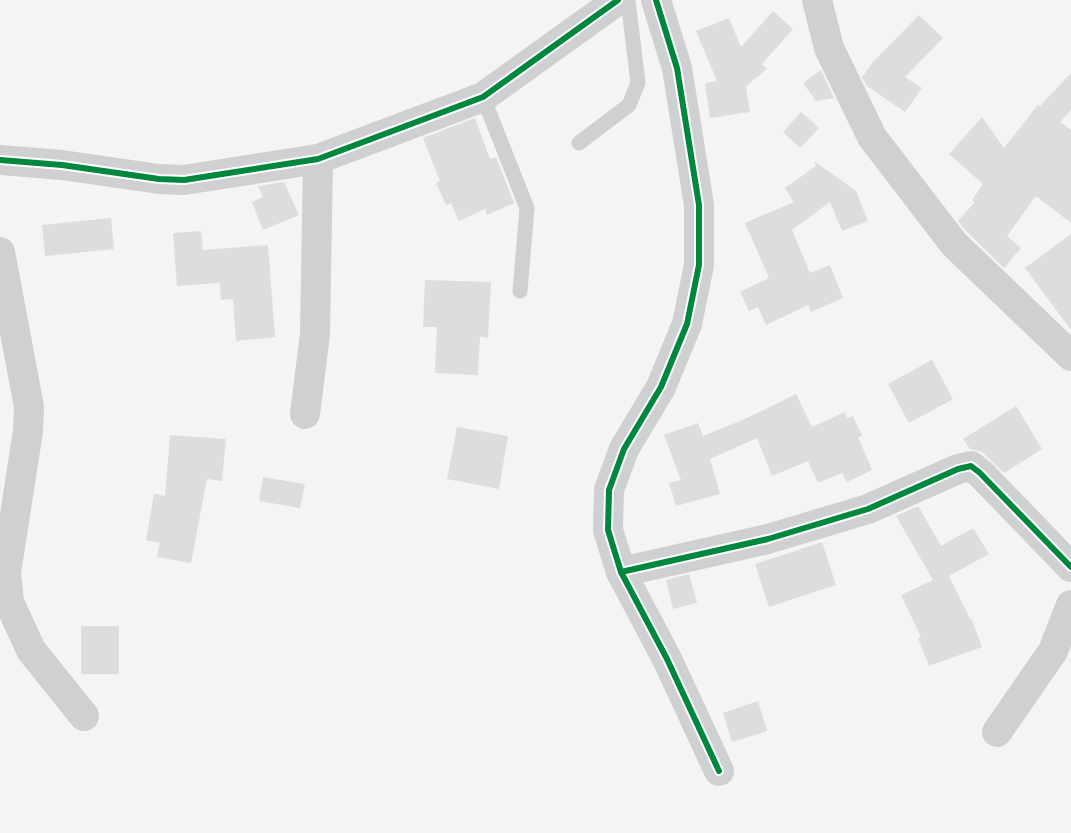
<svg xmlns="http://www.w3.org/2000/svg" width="1071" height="833" font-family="'PT Sans',sans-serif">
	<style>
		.building { fill: #ddddde }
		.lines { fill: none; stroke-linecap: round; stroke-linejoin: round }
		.service { stroke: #ced0d2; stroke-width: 15 }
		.minor { stroke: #ced0d2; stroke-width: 30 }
		.cycleway-casing { stroke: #fff; stroke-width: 10 }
		.cycleway { stroke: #00873e; stroke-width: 6 }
	</style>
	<rect width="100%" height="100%" fill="#f4f4f4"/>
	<!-- building -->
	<g class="building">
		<path d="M773 11 793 29 762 64 767 69 746 86 750 112 710 118 705 83 717 81 696 31 729 18 741 47Z"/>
		<path d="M919 15 943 38 905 77 922 88 905 112 867 86 862 77 874 61Z"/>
		<path d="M821 70 834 98 816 101 803 83Z"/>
		<path d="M1071 73V110L1060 122 1071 130V223L1036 196 1007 236 1021 248 1004 268 967 232 958 221 975 202 972 200 983 184 949 154 982 117 1004 148 1038 105 1040 106Z"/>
		<path d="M801 112 819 128 800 148 783 132Z"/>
		<path d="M475 118 490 159 496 157 514 203 487 215 485 209 459 221 451 203 446 205 436 183 440 181 423 138Z"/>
		<path d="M814 161 856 191 868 221 842 231 830 202 792 230 810 273 830 265 843 298 811 312 808 305 766 325 758 307 749 311 740 292 769 278 745 223 794 202 785 188 816 166Z"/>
		<path d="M284 182 299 215 263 230 252 202 263 197 258 186Z"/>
		<path d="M111 218 114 249 45 256 42 225Z"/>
		<path d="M201 231 203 250 268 245 275 337 236 341 233 299 221 300 220 283 177 286 173 233Z"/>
		<path d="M1071 234V330L1025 268Z"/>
		<path d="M425 280 491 282 488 338 480 337 478 375 435 373 437 327H423Z"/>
		<path d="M932 360 953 399 909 423 888 384Z"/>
		<path d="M796 394 812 427 845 412 847 418 853 416 862 436 858 437 872 470 847 482 842 473 818 483 808 461 772 476 757 438 710 459 720 494 676 506 669 483 681 480 664 435 698 423 703 436 745 419Z"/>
		<path d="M1016 406 1042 449 1004 473 982 452 970 449 963 439Z"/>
		<path d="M457 427 508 436 499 489 447 479Z"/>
		<path d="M170 435 226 439 222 481 207 479 191 563 157 557 160 543 146 540 154 494 165 496Z"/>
		<path d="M263 477 305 484 300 508 259 501Z"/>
		<path d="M918 506 941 546 973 528 989 554 949 576 970 619 971 618 982 647 929 666 918 638 921 637 901 595 933 580 896 516Z"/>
		<path d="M822 542 836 585 769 607 755 564Z"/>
		<path d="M689 574 697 603 673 609 666 580Z"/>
		<rect x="81" y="626" width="38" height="48"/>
		<path d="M758 701 767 731 732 742 723 713Z"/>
	</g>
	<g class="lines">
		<!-- service -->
		<g class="service">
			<path d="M483 97 527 208 520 291"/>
			<path d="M579 143 629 105 638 83 628 0"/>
		</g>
		<!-- minor -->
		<g class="minor">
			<path d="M656 0 677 68 699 205V265L687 324 661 387 624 449 609 490 608 530 621 572 667 659 719 771"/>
			<path d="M817 0 829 48 872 137 954 244 1071 356"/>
			<path d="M0 160 62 165 159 179 184 180 318 159 483 97 618 0"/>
			<path d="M0 252 29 407 28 431 6 573 9 602 31 650 84 716"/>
			<path d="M305 414 315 334 318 159"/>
			<path d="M621 572 768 539 868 509 958 469 971 466 980 473 1071 567"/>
			<path d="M997 732 1053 651 1071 605"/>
		</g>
		<defs>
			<g id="cycleway">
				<path d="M656 0 677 68 699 205V265L687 324 661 387 624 449 609 490 608 530 621 572 667 659 719 771"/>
				<path d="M0 160 62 165 159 179 184 180 318 159 483 97 618 0"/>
				<path d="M621 572 768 539 868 509 958 469 971 466 980 473 1071 567"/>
			</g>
		</defs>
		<!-- cycleway casing -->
		<use href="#cycleway" class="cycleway-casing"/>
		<!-- cycleway -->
		<use href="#cycleway" class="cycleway"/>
	</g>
</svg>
